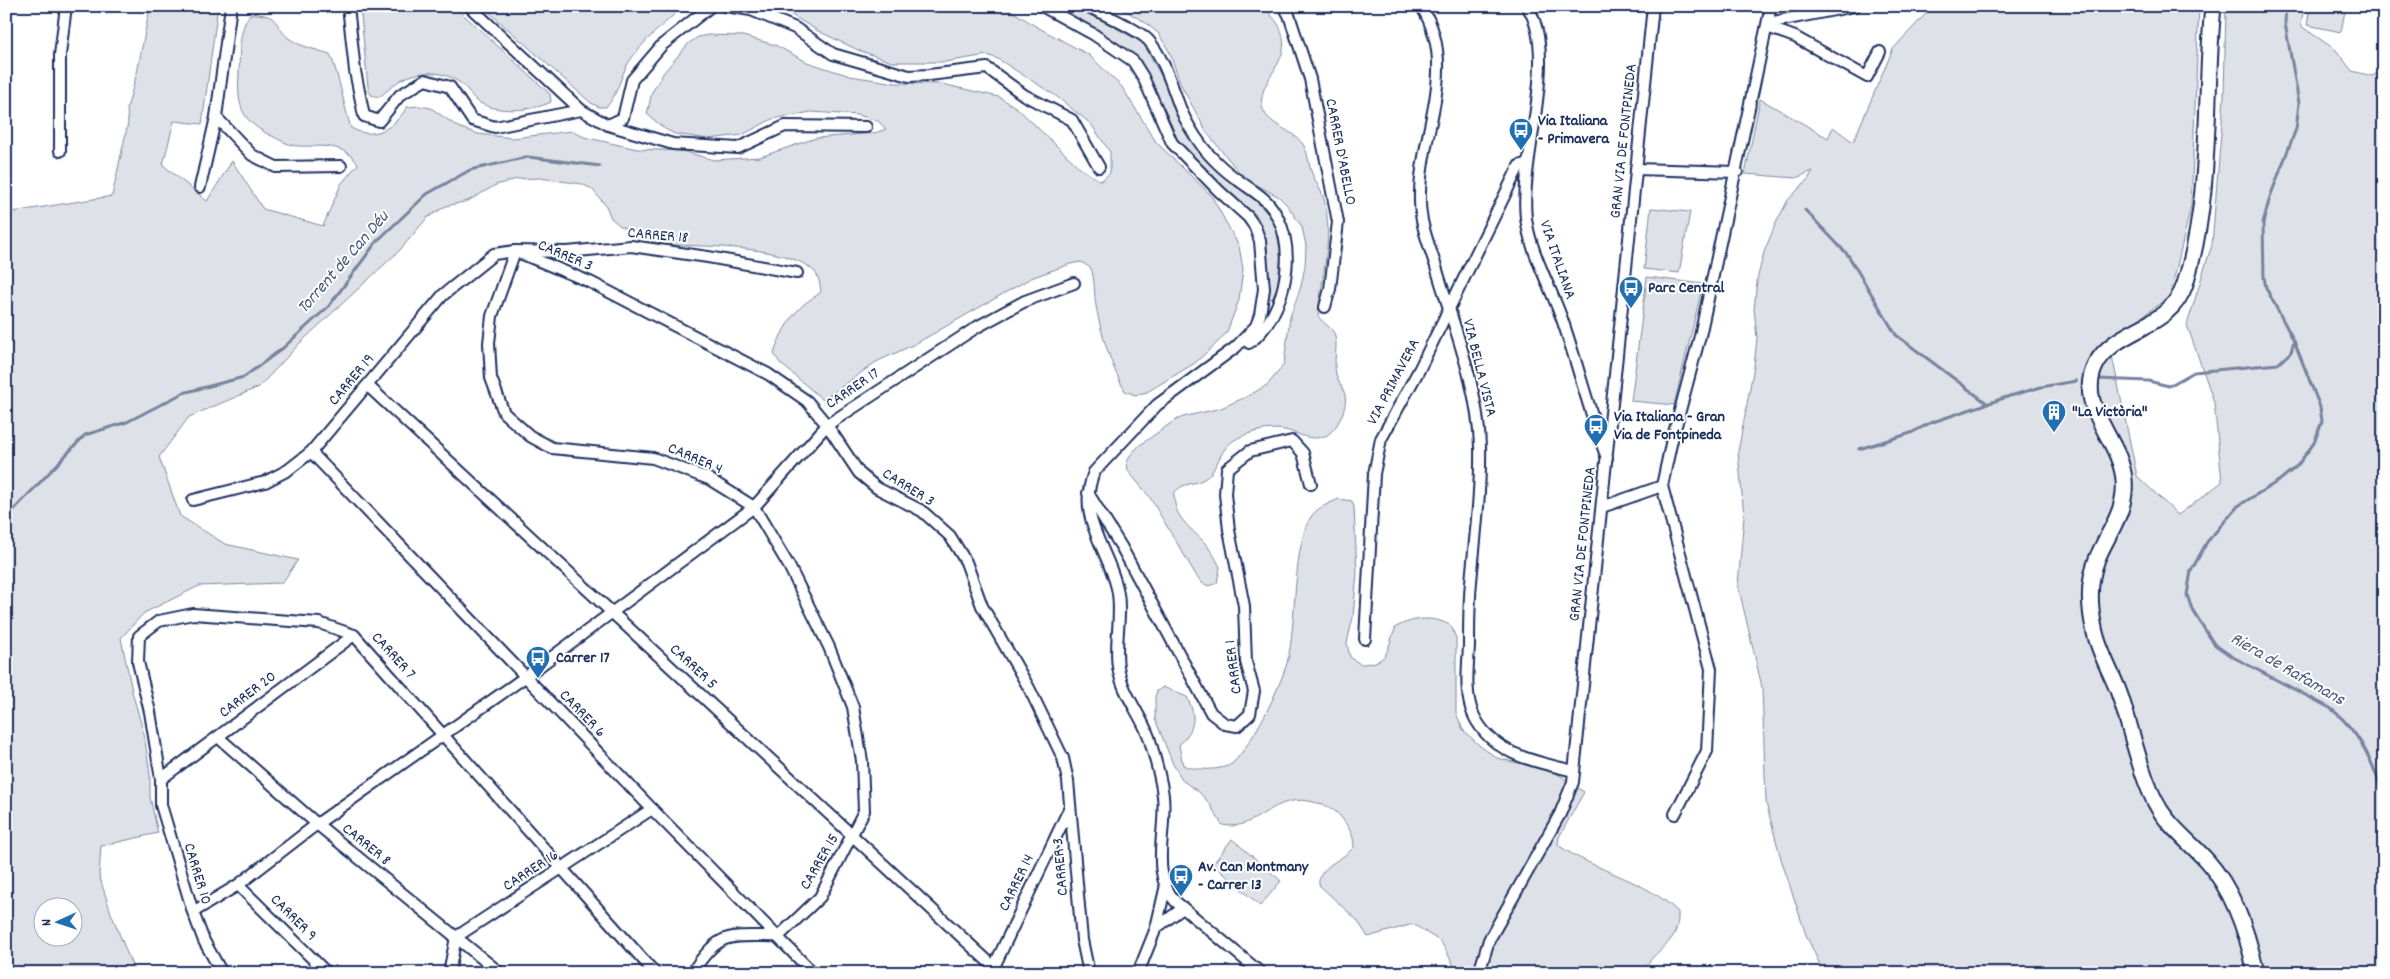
<svg xmlns="http://www.w3.org/2000/svg" width="2390" height="979" font-family="Dekko,sans-serif">
	<style>
		.green { fill: #dee1e7; stroke: #7c88a2; fill-rule: evenodd }
		.lines { fill: none; stroke-linecap: round; stroke-linejoin: round }
		.stream { stroke: #77839f; stroke-width: 3 }
		.minor-casing { stroke: #1b2f5e; stroke-width: 14 }
		.secondary-casing { stroke: #1b2f5e; stroke-width: 19 }
		.minor { stroke: #fff; stroke-width: 10 }
		.secondary { stroke: #fff; stroke-width: 15 }
		.labels { text-anchor: middle; dominant-baseline: central; stroke-width: 4; stroke-linejoin: round; paint-order: stroke }
		.poi-label { font-size: 16px; font-weight: bold; fill: #1b2f5e; stroke: #fff; text-anchor: start }
		.street-label { font-size: 16px; fill: #1b2f5e; stroke: #fff }
		.water-label { font-size: 18px; font-style: italic; fill: #49597e; stroke: #fff }
	</style>
	<rect width="100%" height="100%" fill="#fff"/>
	<filter id="ink" filterUnits="userSpaceOnUse"><feTurbulence type="fractalNoise" baseFrequency=".02" numOctaves="2"/><feDisplacementMap in="SourceGraphic" scale="10" xChannelSelector="R" yChannelSelector="G"/><feConvolveMatrix kernelMatrix="1 2 1 2 8 2 1 2 1" color-interpolation-filters="sRGB"/></filter>
	<g filter="url(#ink)">
		<!-- green -->
		<g class="green">
			<path d="M150 6H218L202 124 174 121 163 165 207 201 232 161 263 209 323 226 341 184 358 164C343 142 322 147 299 146 290 146 282 141 274 137 241 122 237 107 239 73 240 53 238 31 250 14 282 13 273 27 290 39 301 47 318 50 330 54 340 78 343 103 351 128 374 141 394 128 407 107L419 106 431 108 458 127 478 134 513 138 572 131 584 137 637 149 682 151 714 160 760 157 816 138 875 133 886 129 878 121 858 115 811 112 772 119 742 135 708 139 675 134 665 129 647 114 652 92 664 72 689 43 698 37 708 35 743 36 775 45 807 62 850 76 895 83 942 84 999 97 1017 108 1081 169 1101 181 1110 173V152L1091 124 1056 96 998 59 987 55 945 62H892L858 50 818 31 777 6H1004L1037 27 1089 55 1122 87 1156 142 1211 195 1239 246 1243 269 1239 300 1227 332 1219 341 1195 363 1147 392 1135 395 1125 391C1111 366 1101 334 1096 306 1094 293 1095 280 1091 268L1081 262 1070 264 1031 278 915 344 876 362 823 400 780 363 774 354C778 338 789 318 802 306 807 301 815 297 821 292 820 285 819 276 814 271 786 244 698 247 660 244L639 236 619 225 611 218 606 206 592 189 582 184 540 178 517 179 496 185 468 201 446 206 427 218 400 250 301 342 259 387 189 417 159 457 180 516 225 544 298 560 282 583 199 586 144 613 121 638 133 695 144 734 150 774V797L158 833 101 846 99 875 111 913 135 973H6V213L112 196 128 123 127 108 137 73ZM42 906H72V936H42Z"/>
			<path d="M360 6H454L550 94 551 102C533 111 495 114 477 101 473 98 470 93 467 89 450 72 429 69 407 77 396 81 388 91 379 97L371 95 368 87Z"/>
			<path d="M482 6H683C665 24 643 40 629 62 620 76 618 95 606 107H599L591 103Z"/>
			<path d="M1051 6H1076L1143 43 1163 79 1178 112 1204 154 1233 184 1256 201 1279 226 1282 244 1277 291 1272 299 1269 298 1268 292 1267 247 1258 217 1201 166 1178 141 1142 65 1133 54Z"/>
			<path d="M1117 6H1263C1269 14 1278 21 1281 30 1293 62 1258 79 1262 105 1265 125 1291 128 1302 143 1308 151 1308 161 1311 171 1314 181 1321 189 1324 199 1334 237 1321 278 1318 316 1323 324 1333 327 1335 336 1338 348 1333 361 1336 374 1337 381 1343 387 1345 395 1348 407 1337 431 1325 436 1310 442 1298 433 1285 430 1270 427 1246 432 1233 441 1220 449 1218 468 1207 477 1196 486 1183 481 1174 493 1174 516 1185 523 1200 538 1209 546 1215 557 1220 567L1217 583 1209 586 1202 583 1196 575 1149 496 1128 471 1127 461 1132 453 1140 445 1174 421 1183 417 1221 408 1248 396 1267 385 1279 371 1284 363 1290 317 1301 286 1305 266 1306 246 1302 227 1287 205 1279 197 1244 178 1207 133 1181 85 1169 51 1158 33 1143 21Z"/>
			<path d="M1933 6H2199L2191 206 2170 296 2109 341 2137 476 2178 515 2222 482 2214 402 2187 325 2212 244 2224 96 2226 6H2304L2301 26 2336 50 2352 71 2372 76 2384 70V973H1824L1822 969 1806 935 1781 859 1766 803 1762 687 1738 585 1744 516 1738 452 1754 366 1757 338 1754 309 1757 280 1764 252 1775 225 1788 200 1808 179 1813 171 1796 178 1745 174 1760 99 1828 138 1833 127 1853 142 1893 49Z"/>
			<path d="M2310 6H2346L2341 32 2307 25Z"/>
			<path d="M1651 208 1690 212 1679 273 1644 269Z"/>
			<path d="M1647 277 1703 284 1674 405 1631 401Z"/>
			<path d="M1339 499 1352 501 1354 507 1357 572 1353 617 1347 643 1350 657 1360 664C1391 663 1385 651 1396 627 1413 618 1434 615 1451 626L1456 638V713L1463 730 1480 746 1497 758 1555 772 1584 792 1559 837 1558 845C1594 871 1647 880 1678 912 1680 946 1655 946 1642 973H1458L1441 942 1413 924 1368 937 1357 920 1319 885C1317 866 1344 860 1354 847 1354 834 1348 826 1340 816 1334 809 1326 805 1317 803 1274 789 1257 833 1222 825L1209 803 1199 792 1183 781 1173 764 1155 719V697L1157 691 1163 687 1187 697C1197 717 1195 729 1179 745L1183 765C1194 771 1223 771 1233 763 1255 739 1277 694 1287 663 1297 628 1292 538 1313 514 1319 507 1330 503 1339 499Z"/>
			<path d="M1232 839 1281 881 1260 906 1213 864Z"/>
		</g>
		<g class="lines">
			<!-- stream -->
			<g class="stream">
				<path d="M2286 6 2285 23 2299 103 2296 129 2270 197 2263 223 2264 277 2266 288 2294 341 2320 407 2322 421 2314 443 2297 466 2280 480 2238 506 2207 542 2191 571 2187 595 2192 609 2214 644 2231 656 2330 708C2360 731 2375 764 2384 800"/>
				<path d="M1805 210 1848 255 1896 335 1988 404"/>
				<path d="M2098 379 2148 381 2169 386 2194 372 2278 364 2291 352 2294 341"/>
				<path d="M1859 449 1911 433 1930 423 2010 396 2041 387 2076 381"/>
				<path d="M6 518 85 435 127 422 183 393 244 377 283 348 329 306 377 241 427 194 470 170 528 157 600 166"/>
			</g>
			<defs>
				<g id="minor">
					<path d="M348 6 355 71 364 116 379 121 400 95 425 80 450 87 472 120 495 127 581 110"/>
					<path d="M469 6 581 110 608 125 673 144 738 148 785 126 866 127"/>
					<path d="M725 6 751 10 795 28 833 54 909 76 929 75 987 68 1024 95 1072 120 1099 167"/>
					<path d="M1042 6 1093 34 1133 61 1143 77 1172 143 1219 191 1248 217 1255 227 1260 241 1264 289 1260 315 1256 326 1236 347 1157 405 1094 472C1076 518 1107 546 1117 588 1123 614 1114 641 1118 667 1122 693 1140 713 1149 737 1152 747 1155 759 1158 770 1160 778 1162 787 1163 796 1167 831 1149 874 1176 902L1261 973"/>
					<path d="M1086 6C1100 12 1141 31 1149 41 1165 60 1172 87 1181 110 1186 122 1194 135 1202 146 1211 158 1226 172 1238 180 1247 187 1260 194 1268 203 1301 240 1288 314 1249 343"/>
					<path d="M1284 6 1289 15 1310 79 1338 222 1330 289 1325 307"/>
					<path d="M1421 6C1461 68 1418 135 1420 201 1420 225 1430 247 1437 270 1454 328 1478 386 1480 446 1481 492 1475 537 1471 582 1469 603 1469 624 1469 645 1468 668 1464 695 1474 716 1493 755 1536 762 1574 771"/>
					<path d="M1527 6C1560 56 1519 158 1526 218 1530 253 1553 291 1564 325 1579 369 1590 415 1607 458"/>
					<path d="M1768 23 1855 6"/>
					<path d="M1767 27 1795 37 1867 77 1880 52"/>
					<path d="M216 117 252 155 276 167 341 166"/>
					<path d="M608 125 623 118 632 80 662 45 711 6"/>
					<path d="M60 151V55L66 6"/>
					<path d="M1636 169 1737 172"/>
					<path d="M200 187 216 117 231 6"/>
					<path d="M515 251 492 316 489 343 491 378 504 413 530 436 552 448 653 458 709 479 754 507 789 566 829 647 853 707 862 761 864 811 820 897 779 936C764 937 733 933 721 941 709 947 699 962 692 973"/>
					<path d="M515 251 590 282 768 374 807 401 827 425 859 473 877 488 922 511 950 536 966 562 982 606 1029 688 1063 758 1068 781 1082 940 1089 973"/>
					<path d="M368 386 994 967 995 973"/>
					<path d="M311 452 652 809 813 973"/>
					<path d="M1088 493 1122 548 1211 713 1225 724 1237 726 1250 714 1254 691 1246 662 1244 606 1229 530 1225 494 1227 469 1250 451 1292 441 1303 453 1311 484"/>
					<path d="M193 500 265 482 288 470 311 452 443 295 494 254 515 251 567 252 631 246 708 257 797 273"/>
					<path d="M1602 507 1662 486"/>
					<path d="M1365 639 1374 474 1381 439 1419 370 1519 166 1528 163"/>
					<path d="M218 737 317 824 500 973"/>
					<path d="M161 779 354 635"/>
					<path d="M1675 814 1707 751 1711 669 1662 486 1671 444 1700 336 1771 6"/>
					<path d="M238 885 327 973"/>
					<path d="M193 912 238 885 317 824 525 677 754 507 827 425 977 327 1025 301 1074 283"/>
					<path d="M1156 928 1183 908"/>
					<path d="M222 973 204 941 193 912 161 805V779L150 712 138 662 139 636 159 621 193 614 319 623 354 635 655 973"/>
					<path d="M449 973 456 937 652 809"/>
					<path d="M991 973 1070 807"/>
					<path d="M1138 973 1156 928 1165 889"/>
					<path d="M1479 973 1489 940 1560 814 1573 782 1653 6"/>
				</g>
				<path id="secondary" d="M2213 6C2204 98 2213 195 2185 284 2170 330 2116 327 2096 364 2074 406 2121 439 2124 480 2127 511 2108 532 2097 559 2088 582 2089 605 2094 628 2098 651 2111 671 2119 693 2131 726 2140 775 2157 805 2169 827 2190 842 2207 861 2233 890 2248 935 2256 973"/>
			</defs>
			<!-- minor casing -->
			<use href="#minor" class="minor-casing"/>
			<!-- secondary casing -->
			<use href="#secondary" class="secondary-casing"/>
			<!-- minor -->
			<use href="#minor" class="minor"/>
			<!-- secondary -->
			<use href="#secondary" class="secondary"/>
		</g>
	</g>
	<!-- icons -->
	<defs>
		<symbol id="bus-pin" viewBox="-11 -11 22 30"><path d="M0 17L-7.5 6A9.5 9.5 0 1 1 7.5 6Z" fill="#1f6fb2" stroke="#fff"/><path d="M-5-6H5V4H4V6H2V4H-2V6H-4V4H-5ZM-3.5-4V0h7V-4ZM-3.5 1.2v1.5H-2V1.2ZM2 1.2v1.5H3.5V1.2Z" fill="#fff"/></symbol>
		<symbol id="building-pin" viewBox="-11 -11 22 30"><path d="M0 17L-7.5 6A9.5 9.5 0 1 1 7.5 6Z" fill="#1f6fb2" stroke="#fff"/><path d="M-4-6H4V6H1V3H-1V6H-4ZM-2.5-4.3h1.7v1.8h-1.7ZM.8-4.3h1.7v1.8H.8ZM-2.5-1h1.7V.8h-1.7ZM.8-1h1.7V.8H.8Z" fill="#fff"/></symbol>
	</defs>
	<g fill-rule="evenodd">
		<use href="#bus-pin" x="1507" y="116" width="28" height="38"/>
		<use href="#bus-pin" x="1617" y="274" width="28" height="38"/>
		<use href="#building-pin" x="2040" y="398" width="28" height="38"/>
		<use href="#bus-pin" x="1582" y="412" width="28" height="38"/>
		<use href="#bus-pin" x="524" y="644" width="28" height="38"/>
		<use href="#bus-pin" x="1167" y="862" width="28" height="38"/>
	</g>
	<g class="labels">
		<!-- poi labels -->
		<g class="poi-label">
			<text x="1538" y="121">Via Italiana<tspan x="1538" dy="18">- Primavera</tspan></text>
			<text x="1648" y="288">Parc Central</text>
			<text x="2072" y="412">"La Victòria"</text>
			<text x="1614" y="417">Via Italiana - Gran<tspan x="1614" dy="18">Via de Fontpineda</tspan></text>
			<text x="556" y="658">Carrer 17</text>
			<text x="1198" y="867">Av. Can Montmany<tspan x="1198" dy="18">- Carrer 13</tspan></text>
		</g>
		<!-- street labels -->
		<g class="street-label">
			<text transform="translate(1624 141) rotate(-84)">GRAN VIA DE FONTPINEDA</text>
			<text transform="translate(1340 152) rotate(79)">CARRER D'ABELLO</text>
			<text transform="translate(658 236) rotate(5)">CARRER 18</text>
			<text transform="translate(565 256) rotate(23)">CARRER 3</text>
			<text transform="translate(1557 260) rotate(71)">VIA ITALIANA</text>
			<text transform="translate(1479 368) rotate(76)">VIA BELLA VISTA</text>
			<text transform="translate(352 380) rotate(-50)">CARRER 19</text>
			<text transform="translate(1394 382) rotate(-62)">VIA PRIMAVERA</text>
			<text transform="translate(853 389) rotate(-34)">CARRER 17</text>
			<text transform="translate(695 459) rotate(23)">CARRER 4</text>
			<text transform="translate(908 488) rotate(32)">CARRER 3</text>
			<text transform="translate(1583 544) rotate(-84)">GRAN VIA DE FONTPINEDA</text>
			<text transform="translate(393 656) rotate(48)">CARRER 7</text>
			<text transform="translate(693 667) rotate(43)">CARRER 5</text>
			<text transform="translate(1234 667) rotate(-97)">CARRER 1</text>
			<text transform="translate(248 695) rotate(-37)">CARRER 20</text>
			<text transform="translate(582 714) rotate(46)">CARRER 6</text>
			<text transform="translate(366 845) rotate(39)">CARRER 8</text>
			<text transform="translate(820 862) rotate(-60)">CARRER 15</text>
			<text transform="translate(1061 867) rotate(-95)">CARRER 3</text>
			<text transform="translate(531 871) rotate(-33)">CARRER 16</text>
			<text transform="translate(197 874) rotate(73)">CARRER 10</text>
			<text transform="translate(1017 883) rotate(-64)">CARRER 14</text>
			<text transform="translate(293 918) rotate(45)">CARRER 9</text>
		</g>
		<!-- water labels -->
		<g class="water-label">
			<text transform="translate(344 263) rotate(-49)">Torrent de Can Déu</text>
			<text transform="translate(2287 670) rotate(30)">Riera de Rafamans</text>
		</g>
	</g>
	<!-- margin -->
	<rect width="2390" height="979" fill="none" stroke="#fff" stroke-width="25"/>
	<rect x="12" y="12" width="2365" height="954" fill="none" stroke="#1b2f5e" stroke-width="2" filter="url(#ink)"/>
	<!-- north arrow -->
	<g transform="translate(58 922) rotate(267)"><circle r="24" fill="#ffffff" stroke="#a4acbf"/>
	<path d="M0-4L9 19L0 12L-9 19Z" fill="#1f6fb2"/>
	<text y="-8" font-size="14" font-weight="bold" text-anchor="middle" fill="#1b2f5e">N</text>
	</g>
</svg>
